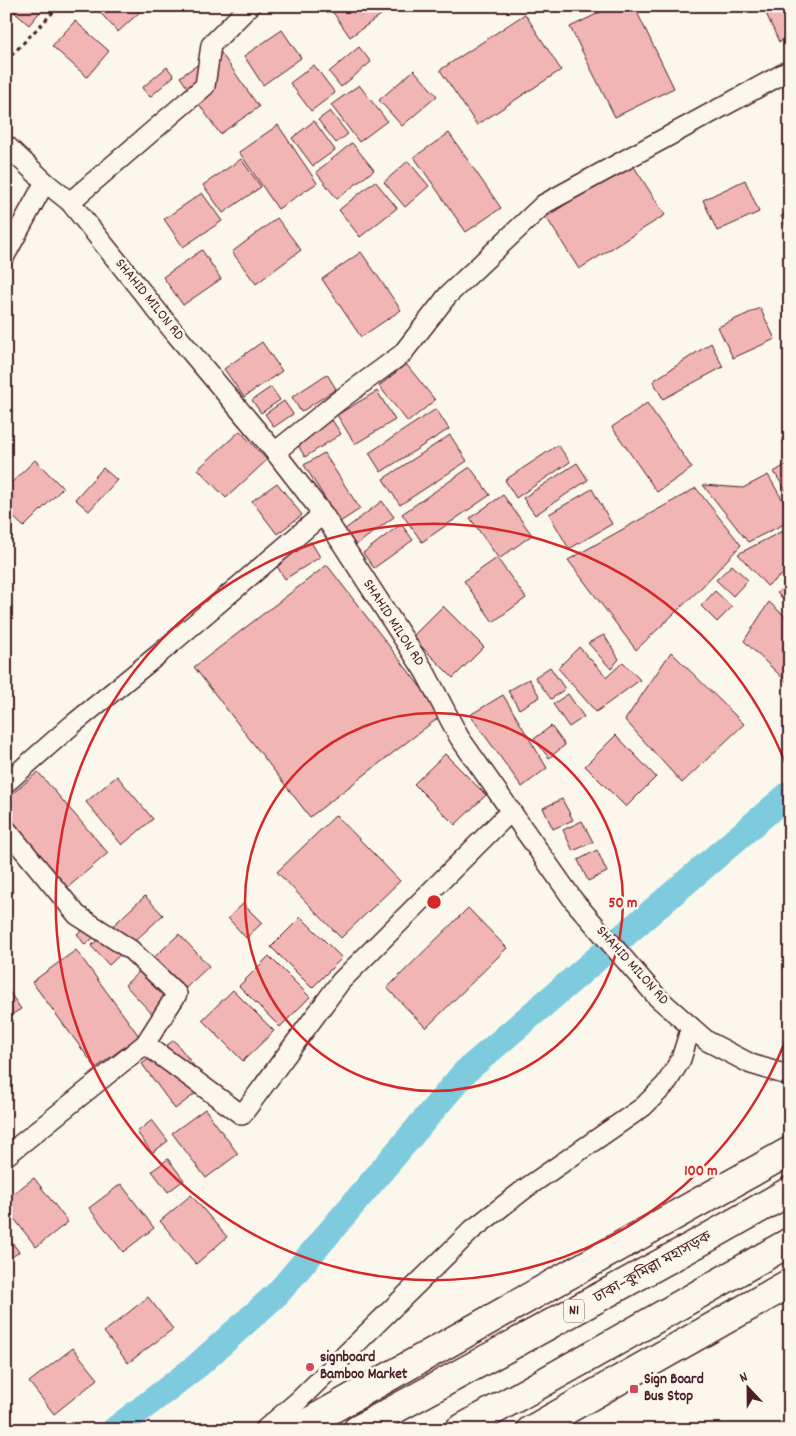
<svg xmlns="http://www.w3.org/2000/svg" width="796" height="1436" font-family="Dekko,'Noto Sans Bengali',sans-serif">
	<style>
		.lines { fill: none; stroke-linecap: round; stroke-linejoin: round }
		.canal { stroke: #7fcbde; stroke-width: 26 }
		.building { fill: #f1b5b4; stroke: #4a1f2b }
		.minor-casing { stroke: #4a1f2b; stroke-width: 22 }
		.trunk-casing { stroke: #4a1f2b; stroke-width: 31 }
		.path { stroke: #4a1f2b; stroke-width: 3; stroke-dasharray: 4 4; stroke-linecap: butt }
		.minor { stroke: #fbf7ec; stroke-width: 19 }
		.trunk { stroke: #fbf7ec; stroke-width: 28 }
		.ring { fill: none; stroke: #d62828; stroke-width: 2.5 }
		.poi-dot { fill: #d1495b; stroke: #fbf7ec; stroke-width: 2 }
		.labels { text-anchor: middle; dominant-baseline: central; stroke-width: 5; stroke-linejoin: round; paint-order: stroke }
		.shield { fill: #fbf7ec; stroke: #7f6065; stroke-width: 1 }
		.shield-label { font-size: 14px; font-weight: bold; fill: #4a1f2b }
		.street-label { font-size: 15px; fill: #4a1f2b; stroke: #fbf7ec }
		.poi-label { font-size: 15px; font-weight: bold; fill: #4a1f2b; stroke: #fbf7ec; text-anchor: start }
		.centre { fill: #d62828; stroke: #fbf7ec; stroke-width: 2.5 }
		.ring-label { font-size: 15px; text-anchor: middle; font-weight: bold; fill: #d62828; stroke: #fbf7ec; stroke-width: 5; stroke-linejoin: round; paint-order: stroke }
	</style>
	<rect width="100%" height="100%" fill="#fbf7ec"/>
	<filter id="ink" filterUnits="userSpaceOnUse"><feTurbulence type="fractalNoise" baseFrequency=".02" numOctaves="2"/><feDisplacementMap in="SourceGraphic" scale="10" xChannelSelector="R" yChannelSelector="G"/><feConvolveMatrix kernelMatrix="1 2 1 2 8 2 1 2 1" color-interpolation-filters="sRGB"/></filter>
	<g filter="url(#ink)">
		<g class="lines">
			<!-- canal -->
			<path class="canal" d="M114 1430 197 1366 278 1293 465 1072 790 793"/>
		</g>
		<!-- building -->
		<g class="building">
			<path d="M7 6H45L29 25Z"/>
			<path d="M94 6H142L144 8 118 32Z"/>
			<path d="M333 6H385L388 10 350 37 330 8Z"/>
			<path d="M613 6H634L674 88 615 117 570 27Z"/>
			<path d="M775 6H790V37L779 42 765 11Z"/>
			<path d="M525 14 561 70 477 125 440 70Z"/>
			<path d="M75 21 109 51 87 77 52 46Z"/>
			<path d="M282 30 301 58 263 85 244 56Z"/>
			<path d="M359 47 371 62 341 87 329 72Z"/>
			<path d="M219 50 259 107 220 134 180 77Z"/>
			<path d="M314 65 335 93 311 111 290 83Z"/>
			<path d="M167 67 174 76 150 97 142 88Z"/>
			<path d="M414 70 437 96 402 126 379 100Z"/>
			<path d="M359 85 387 121 359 142 331 105Z"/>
			<path d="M330 111 348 134 336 143 318 120Z"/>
			<path d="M314 121 335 150 313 166 292 138Z"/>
			<path d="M278 125 317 183 278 209 239 152Z"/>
			<path d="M449 133 501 208 466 232 414 157Z"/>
			<path d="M352 143 374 170 337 199 316 172Z"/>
			<path d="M241 159 261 187 223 213 203 185Z"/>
			<path d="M408 161 429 186 405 207 384 182Z"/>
			<path d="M631 162 665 215 579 269 546 217Z"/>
			<path d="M745 180 759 212 717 231 703 200Z"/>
			<path d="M375 181 397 208 360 237 339 210Z"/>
			<path d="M202 193 222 221 183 247 164 219Z"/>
			<path d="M790 212V236L781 216Z"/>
			<path d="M277 218 301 250 256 284 232 252Z"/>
			<path d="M202 250 221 279 183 305 163 277Z"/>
			<path d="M361 252 401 310 361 337 322 279Z"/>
			<path d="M760 308 775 339 733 358 718 327Z"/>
			<path d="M262 342 282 371 244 397 224 369Z"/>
			<path d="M711 343 723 367 663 399 653 381Z"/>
			<path d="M406 364 435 400 408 422 379 386Z"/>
			<path d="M327 374 336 389 301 412 292 397Z"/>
			<path d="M271 387 280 400 261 413 252 400Z"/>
			<path d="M377 391 395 420 355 444 337 415Z"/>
			<path d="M284 401 293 414 274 427 265 414Z"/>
			<path d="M647 403 692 468 657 492 612 427Z"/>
			<path d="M436 409 449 429 381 472 369 453Z"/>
			<path d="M332 420 341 434 305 457 296 442Z"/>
			<path d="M240 431 267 460 226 498 198 469Z"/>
			<path d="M450 435 467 461 400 505 383 479Z"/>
			<path d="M558 445 570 462 516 498 505 480Z"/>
			<path d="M324 453 360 509 340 522 304 465Z"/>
			<path d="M35 460 63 488 24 527 6 510V488Z"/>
			<path d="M790 462V497L774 472Z"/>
			<path d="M577 463 588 480 535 515 523 498Z"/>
			<path d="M470 467 490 495 422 542 402 514Z"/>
			<path d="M103 468 117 480 89 511 75 499Z"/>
			<path d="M768 475 790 513V521L748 542 703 485 743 488Z"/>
			<path d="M277 483 302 515 277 534 252 501Z"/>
			<path d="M696 488 741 545 700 589 636 650 568 560Z"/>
			<path d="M592 489 612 524 569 549 549 514Z"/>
			<path d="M503 495 532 535 499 559 470 518Z"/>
			<path d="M382 501 394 517 356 545 344 530Z"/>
			<path d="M401 524 413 540 374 568 363 553Z"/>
			<path d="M790 527V569L767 586 738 554Z"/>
			<path d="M311 542 320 557 285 579 276 565Z"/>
			<path d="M497 558 526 598 493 622 464 581Z"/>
			<path d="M327 565 442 715 310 817 194 667Z"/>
			<path d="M732 565 748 580 733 596 716 580Z"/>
			<path d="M790 582V606L777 593Z"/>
			<path d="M715 591 732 607 717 622 701 606Z"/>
			<path d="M769 602 790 621V685L744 641Z"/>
			<path d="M443 606 484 647 453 678 412 637Z"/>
			<path d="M604 635 619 659 611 669 588 643Z"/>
			<path d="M579 647 607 677 623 662 640 680 596 712 558 668Z"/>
			<path d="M671 652 744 724 682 783 625 720Z"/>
			<path d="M550 667 565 689 551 699 535 677Z"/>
			<path d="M529 679 540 697 519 709 508 691Z"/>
			<path d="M568 694 584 717 569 727 553 704Z"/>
			<path d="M503 695 547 768 522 787 470 715Z"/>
			<path d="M551 726 565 745 549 758 534 739Z"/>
			<path d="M616 735 656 777 626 807 585 766Z"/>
			<path d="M445 754 486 795 455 825 414 784Z"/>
			<path d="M38 772 108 853 67 888 6 818V799Z"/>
			<path d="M117 776 153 819 122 845 86 802Z"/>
			<path d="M562 799 573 820 553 829 543 808Z"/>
			<path d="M336 815 400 881 341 938 277 872Z"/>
			<path d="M582 821 593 842 573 851 563 830Z"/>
			<path d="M597 850 607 872 588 881 578 860Z"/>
			<path d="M145 896 163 915 109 965 91 946Z"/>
			<path d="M243 904 262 923 246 938 228 918Z"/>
			<path d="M468 908 507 948 426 1028 387 988Z"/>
			<path d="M301 917 342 958 312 988 271 947Z"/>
			<path d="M97 918 105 928 85 945 77 934Z"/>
			<path d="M179 934 209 966 155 1017 125 985Z"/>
			<path d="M76 950 139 1036 96 1068 32 982Z"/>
			<path d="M269 956 310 997 280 1027 239 986Z"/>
			<path d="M6 987 21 1009 6 1018Z"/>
			<path d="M233 990 274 1031 243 1061 202 1020Z"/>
			<path d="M174 1040 208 1084 175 1109 142 1064Z"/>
			<path d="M205 1109 238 1154 206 1178 172 1133Z"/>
			<path d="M152 1120 168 1141 152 1153 137 1132Z"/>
			<path d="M168 1159 184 1180 168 1192 152 1171Z"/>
			<path d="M34 1178 68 1222 36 1247 6 1208V1199Z"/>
			<path d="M121 1184 154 1228 123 1252 89 1208Z"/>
			<path d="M191 1195 227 1237 196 1264 160 1221Z"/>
			<path d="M6 1234 19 1252 6 1261Z"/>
			<path d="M148 1297 173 1329 128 1363 104 1332Z"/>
			<path d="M73 1348 98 1379 54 1414 29 1382Z"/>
		</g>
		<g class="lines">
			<defs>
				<g id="minor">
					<path d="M6 145 45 182 70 202 174 332 275 452 323 514 425 672 459 737 574 901 657 997 707 1041 751 1064 790 1076"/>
					<path d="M70 202 205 86 211 45 250 6"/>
					<path d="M6 254 45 182"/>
					<path d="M275 452 337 402 402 354 448 295 544 204 790 70"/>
					<path d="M6 783 72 725 159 654 323 514"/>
					<path d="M6 829 77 915 131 950 177 994 145 1044 6 1156"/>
					<path d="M145 1044 242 1115 341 981 511 811"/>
					<path d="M264 1430 298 1401 472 1230 526 1188 643 1107 666 1084 681 1059 691 1027"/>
				</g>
				<g id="trunk">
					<path d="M295 1430 565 1277 790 1151"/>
					<path d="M357 1430 709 1237 790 1191"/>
					<path d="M459 1430 622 1338 790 1242"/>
					<path d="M531 1430 790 1283"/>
				</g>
			</defs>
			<!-- minor casing -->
			<use href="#minor" class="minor-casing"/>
			<!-- trunk casing -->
			<use href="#trunk" class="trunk-casing"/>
			<!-- path -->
			<path class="path" d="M6 61 59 6"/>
			<!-- minor -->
			<use href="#minor" class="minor"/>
			<!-- trunk -->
			<use href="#trunk" class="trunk"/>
		</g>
	</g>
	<!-- distance rings -->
	<g class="ring">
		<circle cx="434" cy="902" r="189"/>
		<path d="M789 1031A378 378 0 1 1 789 773"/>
	</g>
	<!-- markers -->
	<g class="poi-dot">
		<circle cx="310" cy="1367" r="5"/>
		<rect x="629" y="1384" width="10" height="10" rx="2.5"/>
	</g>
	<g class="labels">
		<!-- shield labels -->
		<rect class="shield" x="564" y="1299.5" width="20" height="23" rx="4"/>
		<g class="shield-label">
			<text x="574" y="1311">N1</text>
		</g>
		<!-- street labels -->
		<g class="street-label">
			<text transform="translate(149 300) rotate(51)">SHAHID MILON RD</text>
			<text transform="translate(393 623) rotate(57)">SHAHID MILON RD</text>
			<text transform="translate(632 966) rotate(48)">SHAHID MILON RD</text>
			<text transform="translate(653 1268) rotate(-29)">ঢাকা–কুমিল্লা মহাসড়ক</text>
		</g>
		<!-- poi labels -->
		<g class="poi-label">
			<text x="320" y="1358">signboard<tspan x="320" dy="17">Bamboo Market</tspan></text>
			<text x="644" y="1380">Sign Board<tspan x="644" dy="17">Bus Stop</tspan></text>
		</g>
	</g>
	<circle cx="434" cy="902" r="8" class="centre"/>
	<g class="ring-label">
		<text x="623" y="907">50 m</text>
		<text x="701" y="1175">100 m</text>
	</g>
	<!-- margin -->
	<rect width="796" height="1436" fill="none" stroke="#fbf7ec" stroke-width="25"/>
	<rect x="12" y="12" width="771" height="1411" fill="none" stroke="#4a1f2b" stroke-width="2" filter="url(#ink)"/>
	<!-- north arrow -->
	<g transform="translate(748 1388) rotate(338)" stroke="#fbf7ec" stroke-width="4" paint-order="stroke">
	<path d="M0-4L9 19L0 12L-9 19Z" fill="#4a1f2b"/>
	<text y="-8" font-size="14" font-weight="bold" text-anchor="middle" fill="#4a1f2b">N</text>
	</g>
</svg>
